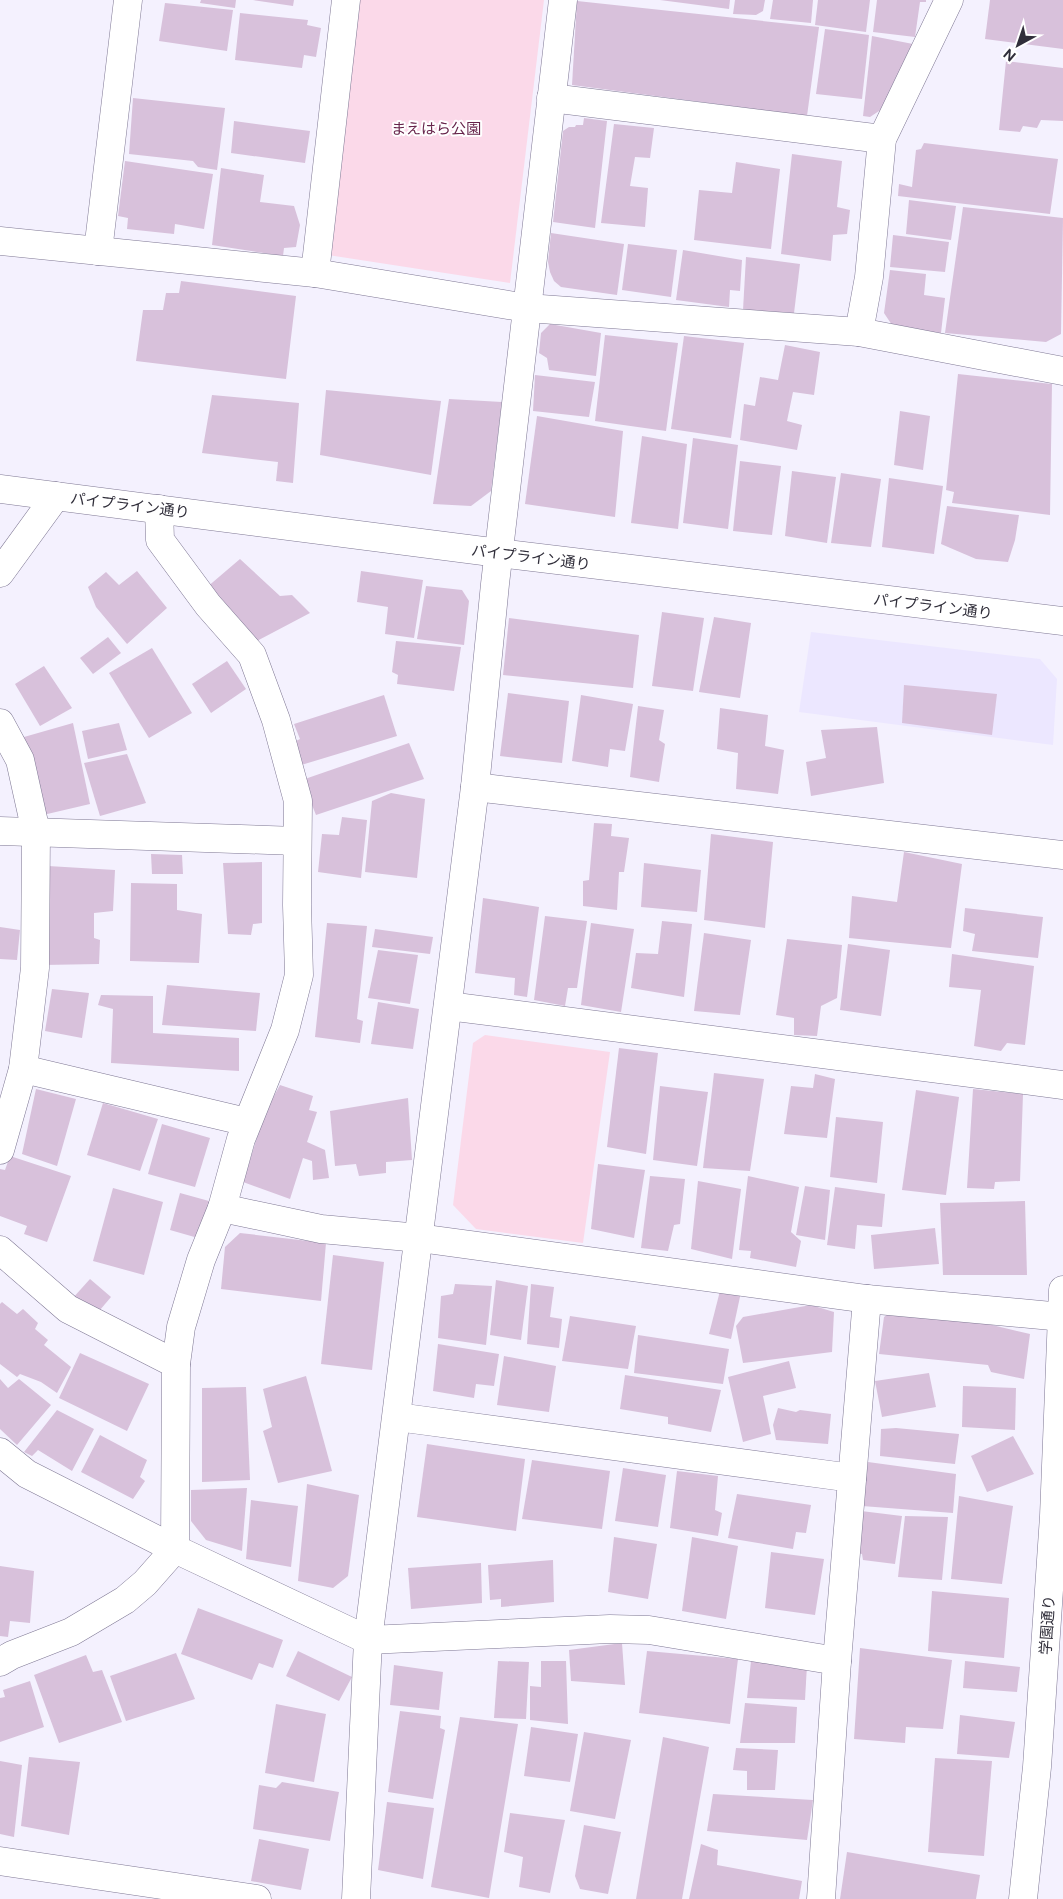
<svg xmlns="http://www.w3.org/2000/svg" width="1063" height="1899" font-family="'Public Sans','Noto Sans JP',sans-serif">
	<style>
		.built { fill: #ece7ff }
		.green { fill: #fbd9e9 }
		.building { fill: #d8c1db }
		.lines { fill: none; stroke-linecap: round; stroke-linejoin: round }
		.street-casing { stroke: #7f7894; stroke-width: 29 }
		.secondary-casing { stroke: #7f7894; stroke-width: 29 }
		.street { stroke: #fff; stroke-width: 28 }
		.secondary { stroke: #fff; stroke-width: 28 }
		.labels { text-anchor: middle; dominant-baseline: central; stroke-width: 4; stroke-linejoin: round; paint-order: stroke }
		.park-label { font-size: 15px; fill: #67244b; stroke: #fff }
		.street-label { font-size: 15px; fill: #302e3a; stroke: #fff }
	</style>
	<rect width="100%" height="100%" fill="#f4f1fe"/>
	<!-- built -->
	<path class="built" d="M811 632 1040 659 1057 679 1053 745 799 712Z"/>
	<!-- green -->
	<g class="green">
		<path d="M359 0H544L510 283 328 255Z"/>
		<path d="M485 1035 610 1052 583 1243 476 1229 453 1205 473 1043Z"/>
	</g>
	<!-- building -->
	<g class="building">
		<path d="M201 0H236L235 8 200 3Z"/>
		<path d="M253 0H294L293 6Z"/>
		<path d="M660 0H730L729 9Z"/>
		<path d="M735 0H765L763 11 756 15 733 14Z"/>
		<path d="M773 0H813L811 23 770 19Z"/>
		<path d="M818 0H870L866 32 815 25Z"/>
		<path d="M877 0H926V2H920L915 37 873 32Z"/>
		<path d="M990 0H1063V49L985 39Z"/>
		<path d="M577 1 819 27 807 116 572 85Z"/>
		<path d="M165 3 233 10 227 51 159 41Z"/>
		<path d="M240 13 308 20 307 25 321 28 316 57 304 55 302 68 235 60Z"/>
		<path d="M825 29 869 35 862 99 816 94Z"/>
		<path d="M872 36 913 44 882 109 870 117 863 116Z"/>
		<path d="M1006 61 1063 68V121L1041 120 1037 128 1023 126 1020 132 999 130Z"/>
		<path d="M133 98 225 108 217 170 198 167 193 161 129 154Z"/>
		<path d="M584 118 607 121 595 228 553 222 563 131 569 127H575L576 125H583Z"/>
		<path d="M234 121 310 131 305 163 231 153Z"/>
		<path d="M614 124 654 128 650 158 635 157 630 186 648 188 645 227 601 223Z"/>
		<path d="M924 143 1058 159 1050 214 898 196 899 184 912 187 916 150 921 149Z"/>
		<path d="M792 154 842 161 837 207 850 210 847 234 833 235 831 261 781 254Z"/>
		<path d="M125 161 213 174 204 229 175 224 174 234 127 229 128 218 118 216Z"/>
		<path d="M736 162 780 169 771 249 694 240 699 190 732 193Z"/>
		<path d="M221 168 264 175 260 202 294 206 300 225 296 247 284 248 283 256 212 245Z"/>
		<path d="M909 200 956 206 951 240 906 234Z"/>
		<path d="M963 207 1063 218 1061 334 1046 342 945 333Z"/>
		<path d="M551 233 624 244 617 295 561 287 554 281 550 272 548 262Z"/>
		<path d="M893 235 949 242 945 272 890 267Z"/>
		<path d="M628 244 677 250 671 297 622 290Z"/>
		<path d="M683 250 742 260 740 291 730 290 729 307 676 300Z"/>
		<path d="M746 257 800 264 794 313 743 310Z"/>
		<path d="M890 270 926 274 924 295 945 298 941 333 894 328 884 313Z"/>
		<path d="M181 281 296 296 286 379 136 361 143 310H163L166 293H179Z"/>
		<path d="M550 324 601 333 596 376 549 370 547 358 539 353 541 333Z"/>
		<path d="M605 335 678 343 666 431 595 421Z"/>
		<path d="M684 336 744 343 731 438 671 429Z"/>
		<path d="M785 345 820 352 814 395 793 392 787 421 802 425 797 450 740 440 744 404 755 406 760 377 778 380Z"/>
		<path d="M958 374 1052 384 1050 515 952 503 954 492 946 490Z"/>
		<path d="M535 375 595 382 589 417 533 411Z"/>
		<path d="M326 390 441 401 431 475 320 455Z"/>
		<path d="M212 395 299 403 293 483 276 481 278 462 202 453Z"/>
		<path d="M449 399 502 402 491 491 471 506 433 504Z"/>
		<path d="M900 411 930 416 923 470 894 465Z"/>
		<path d="M537 416 623 431 615 517 525 504Z"/>
		<path d="M642 436 687 444 678 529 631 523Z"/>
		<path d="M693 438 738 445 728 529 683 523Z"/>
		<path d="M740 461 781 466 772 535 733 531Z"/>
		<path d="M792 471 836 477 827 543 785 536Z"/>
		<path d="M841 473 881 479 871 547 831 543Z"/>
		<path d="M889 478 943 486 934 554 882 547Z"/>
		<path d="M947 506 1019 515 1015 540 1008 562 976 559 941 544Z"/>
		<path d="M240 559 280 596 292 595 310 613 253 643 206 588Z"/>
		<path d="M137 571 167 608 127 644 96 607 88 587 106 572 119 585Z"/>
		<path d="M361 571 423 580 414 638 385 634 388 607 357 602Z"/>
		<path d="M426 586 462 590 469 601 464 645 417 639Z"/>
		<path d="M662 612 704 618 693 691 652 686Z"/>
		<path d="M714 617 751 623 740 698 699 692Z"/>
		<path d="M509 618 639 635 633 688 503 675Z"/>
		<path d="M108 637 121 653 93 674 80 658Z"/>
		<path d="M396 641 461 647 454 691 397 684 398 675 392 672Z"/>
		<path d="M152 648 192 713 149 738 109 673Z"/>
		<path d="M227 661 246 689 211 713 192 684Z"/>
		<path d="M44 666 72 708 40 726 15 684Z"/>
		<path d="M904 685 997 694 992 735 902 723Z"/>
		<path d="M508 693 569 701 562 763 500 756Z"/>
		<path d="M384 695 397 736 298 766 290 744 300 739 294 724Z"/>
		<path d="M581 695 633 704 625 751 610 749 608 767 572 761Z"/>
		<path d="M638 706 664 710 659 740 665 744 659 782 630 777Z"/>
		<path d="M720 708 768 715 765 746 784 750 778 794 736 789 738 753 717 749Z"/>
		<path d="M73 723 90 804 43 815 24 737Z"/>
		<path d="M119 723 127 750 88 759 82 731Z"/>
		<path d="M877 727 884 783 811 796 806 762 826 758 821 730Z"/>
		<path d="M409 743 424 779 316 815 302 780Z"/>
		<path d="M127 754 146 803 100 816 84 763Z"/>
		<path d="M391 793 425 799 417 878 365 872 372 801Z"/>
		<path d="M342 817 367 820 361 878 318 872 322 834 339 835Z"/>
		<path d="M594 823 612 824 611 836 629 838 624 872H619L617 910 583 906V881L589 880Z"/>
		<path d="M711 834 773 842 765 928 704 920Z"/>
		<path d="M904 852 962 864 951 948 849 938 852 896 897 902Z"/>
		<path d="M151 854 182 855 183 874H152Z"/>
		<path d="M262 862V923L253 924 251 935 228 934 223 863Z"/>
		<path d="M644 863 701 870 697 912 641 907Z"/>
		<path d="M48 866 115 870 113 911 94 913V938L100 940 99 964 43 965Z"/>
		<path d="M131 883 177 884V910L202 914 199 963 130 961Z"/>
		<path d="M483 898 539 907 527 997 514 995 515 978 475 973Z"/>
		<path d="M965 908 1043 917 1038 958 972 951 975 934 963 931Z"/>
		<path d="M545 916 587 921 577 988H568L565 1006 534 1000Z"/>
		<path d="M662 921 692 924 684 997 631 988 636 953 658 954Z"/>
		<path d="M327 923 367 926 357 1019 363 1021 360 1043 315 1037Z"/>
		<path d="M591 923 634 929 621 1012 581 1005Z"/>
		<path d="M0 927 20 930 17 960 0 959Z"/>
		<path d="M375 929 433 937 430 954 372 947Z"/>
		<path d="M704 933 751 940 740 1015 694 1011Z"/>
		<path d="M787 939 842 945 837 998 821 1006 817 1036 794 1035V1018L776 1015Z"/>
		<path d="M848 944 890 950 881 1016 840 1010Z"/>
		<path d="M378 950 418 955 410 1004 368 998Z"/>
		<path d="M952 954 1034 966 1025 1045 1007 1043 1001 1051 974 1046 981 990 949 987Z"/>
		<path d="M167 985 260 993 256 1031 162 1025Z"/>
		<path d="M52 989 89 993 82 1038 45 1031Z"/>
		<path d="M101 995 153 996V1033L239 1038V1071L111 1063 113 1009 98 1005Z"/>
		<path d="M378 1002 419 1009 413 1049 371 1044Z"/>
		<path d="M619 1048 658 1053 646 1154 607 1147Z"/>
		<path d="M714 1073 764 1079 750 1171 703 1168Z"/>
		<path d="M815 1074 835 1079 827 1138 784 1134 791 1086 813 1088Z"/>
		<path d="M280 1085 313 1096 309 1110 317 1112 307 1142 325 1150 329 1178 313 1180 312 1161 303 1158 290 1199 243 1182 265 1112Z"/>
		<path d="M660 1086 708 1092 697 1166 653 1160Z"/>
		<path d="M36 1089 76 1099 57 1166 22 1154Z"/>
		<path d="M973 1089 1023 1094 1020 1181 995 1182 994 1189 967 1188Z"/>
		<path d="M916 1090 959 1097 946 1195 902 1190Z"/>
		<path d="M408 1098 412 1160 386 1162V1173L359 1176 356 1164 335 1166 330 1111Z"/>
		<path d="M103 1103 158 1119 140 1171 87 1155Z"/>
		<path d="M836 1117 883 1122 877 1183 830 1177Z"/>
		<path d="M162 1124 210 1138 195 1187 148 1174Z"/>
		<path d="M10 1156 71 1176 47 1242 24 1234 27 1226 0 1216V1169L5 1170Z"/>
		<path d="M598 1164 645 1170 634 1238 591 1229Z"/>
		<path d="M650 1176 685 1179 680 1224 674 1225 668 1251 641 1248Z"/>
		<path d="M748 1176 799 1187 791 1232 801 1241 796 1267 750 1258 751 1251 739 1250Z"/>
		<path d="M698 1181 741 1189 732 1259 691 1249Z"/>
		<path d="M805 1186 830 1190 825 1240 796 1235Z"/>
		<path d="M835 1187 885 1194 882 1227 857 1225 855 1249 827 1245Z"/>
		<path d="M113 1188 163 1202 144 1275 93 1261Z"/>
		<path d="M180 1193 209 1201 198 1238 170 1230Z"/>
		<path d="M1025 1201 1027 1275H943L940 1203Z"/>
		<path d="M935 1228 939 1264 874 1269 871 1235Z"/>
		<path d="M240 1233 326 1243 321 1301 221 1289 225 1247Z"/>
		<path d="M333 1255 384 1262 372 1370 321 1364Z"/>
		<path d="M90 1279 111 1297 94 1317 72 1299Z"/>
		<path d="M496 1280 528 1286 521 1340 490 1335Z"/>
		<path d="M455 1284 492 1286 486 1345 438 1338 441 1296 453 1294Z"/>
		<path d="M531 1284 554 1287 550 1317 562 1319 559 1348 527 1344Z"/>
		<path d="M721 1287 741 1292 731 1339 709 1334Z"/>
		<path d="M2 1302 17 1314 23 1309 38 1323 35 1329 48 1340 44 1345 71 1367 57 1393 41 1382 20 1374 17 1377 0 1364V1304Z"/>
		<path d="M811 1305 834 1312 832 1352 743 1363 736 1326 743 1317Z"/>
		<path d="M892 1311 993 1319 992 1325 1030 1334 1024 1379 991 1372 988 1365 879 1354 884 1317Z"/>
		<path d="M570 1316 636 1326 628 1369 562 1361Z"/>
		<path d="M638 1335 729 1349 723 1384 634 1373Z"/>
		<path d="M438 1344 499 1354 494 1386 476 1384 474 1398 433 1391Z"/>
		<path d="M80 1353 149 1384 127 1431 59 1398Z"/>
		<path d="M504 1356 556 1366 549 1412 497 1405Z"/>
		<path d="M789 1361 796 1388 763 1396 771 1434 743 1442 728 1377Z"/>
		<path d="M929 1373 936 1407 882 1417 875 1381Z"/>
		<path d="M625 1375 721 1390 711 1432 668 1424V1417L620 1409Z"/>
		<path d="M306 1376 332 1471 278 1483 263 1431 272 1427 263 1389Z"/>
		<path d="M0 1379 8 1388 19 1379 51 1405 17 1445 0 1429Z"/>
		<path d="M963 1386 1016 1388 1015 1430 962 1427Z"/>
		<path d="M246 1387 250 1480 202 1482V1388Z"/>
		<path d="M778 1408 796 1412 800 1410 831 1414 828 1444 776 1440 773 1425Z"/>
		<path d="M57 1410 94 1429 72 1471 38 1450 32 1456 24 1452Z"/>
		<path d="M896 1428 959 1434 955 1464 880 1456 881 1429Z"/>
		<path d="M100 1435 147 1460 140 1477 145 1481 133 1499 81 1472Z"/>
		<path d="M1013 1436 1034 1474 987 1492 971 1456Z"/>
		<path d="M427 1444 525 1459 516 1531 417 1517Z"/>
		<path d="M532 1460 610 1471 602 1529 522 1519Z"/>
		<path d="M868 1462 956 1474 953 1513 862 1506Z"/>
		<path d="M623 1468 666 1475 658 1527 615 1521Z"/>
		<path d="M677 1471 718 1476 715 1510 722 1513 718 1536 670 1528Z"/>
		<path d="M307 1484 359 1495 348 1576 333 1588 298 1581Z"/>
		<path d="M247 1488 242 1551 206 1540 191 1521V1490Z"/>
		<path d="M737 1494 811 1505 806 1533 796 1532 793 1549 728 1538Z"/>
		<path d="M959 1496 1013 1506 1002 1584 951 1579Z"/>
		<path d="M251 1500 298 1506 291 1567 246 1559Z"/>
		<path d="M861 1511 902 1516 895 1564 863 1560 862 1554 857 1553Z"/>
		<path d="M905 1516 948 1517 942 1580 898 1577Z"/>
		<path d="M614 1537 657 1544 648 1599 608 1592Z"/>
		<path d="M692 1537 738 1546 726 1619 682 1611Z"/>
		<path d="M771 1552 824 1559 815 1615 765 1608Z"/>
		<path d="M553 1560 554 1602 501 1607V1599L490 1600 488 1565Z"/>
		<path d="M481 1563 482 1603 411 1609 408 1568Z"/>
		<path d="M0 1566 34 1571 30 1623 10 1621 8 1637 0 1636Z"/>
		<path d="M932 1591 1009 1598 1004 1658 928 1651Z"/>
		<path d="M198 1608 283 1640 273 1668 259 1663 252 1680 181 1654Z"/>
		<path d="M622 1643 625 1685 571 1681 569 1650Z"/>
		<path d="M860 1648 952 1660 943 1729 906 1727 905 1743 854 1739Z"/>
		<path d="M298 1651 352 1677 339 1701 286 1676Z"/>
		<path d="M647 1651 738 1659 730 1724 639 1713Z"/>
		<path d="M176 1653 195 1699 126 1721 110 1676Z"/>
		<path d="M86 1655 93 1672 102 1670 122 1722 59 1743 34 1675Z"/>
		<path d="M498 1661 529 1662 526 1719 494 1718Z"/>
		<path d="M541 1661H566L568 1724 530 1720V1686L541 1687Z"/>
		<path d="M751 1661 807 1665 805 1700 747 1698Z"/>
		<path d="M965 1661 1020 1667 1017 1692 963 1688Z"/>
		<path d="M394 1665 443 1672 439 1710 390 1705Z"/>
		<path d="M30 1681 44 1727 0 1742V1698L5 1697 3 1690Z"/>
		<path d="M745 1703 797 1707 795 1743H740Z"/>
		<path d="M276 1704 326 1714 314 1782 265 1773Z"/>
		<path d="M400 1711 441 1716 440 1728 445 1730 433 1799 388 1792Z"/>
		<path d="M960 1715 1015 1722 1009 1758 957 1754Z"/>
		<path d="M460 1717 518 1724 489 1898 431 1887Z"/>
		<path d="M531 1727 578 1734 570 1782 524 1776Z"/>
		<path d="M584 1732 631 1740 615 1819 570 1811Z"/>
		<path d="M663 1737 709 1747 682 1899H636Z"/>
		<path d="M736 1748 778 1750 775 1790H747V1771L733 1770Z"/>
		<path d="M29 1757 80 1762 69 1835 21 1826Z"/>
		<path d="M935 1758 992 1761 984 1856 928 1852Z"/>
		<path d="M0 1761 22 1765 14 1837 0 1834Z"/>
		<path d="M282 1782 339 1792 330 1841 253 1829 259 1785 276 1788Z"/>
		<path d="M713 1794 813 1800 807 1840 707 1831Z"/>
		<path d="M387 1802 434 1808 423 1879 378 1870Z"/>
		<path d="M510 1813 565 1820 550 1893 519 1887 523 1857 504 1852Z"/>
		<path d="M584 1825 621 1832 608 1894 580 1889 575 1876Z"/>
		<path d="M259 1839 309 1849 301 1890 251 1881Z"/>
		<path d="M701 1844 718 1850 717 1865 802 1881 799 1899H689Z"/>
		<path d="M847 1852 980 1875 976 1899H840Z"/>
	</g>
	<g class="lines">
		<defs>
			<g id="street">
				<path d="M551 98 882 139"/>
				<path d="M0 241 315 273 527 308 859 332 1063 371"/>
				<path d="M98 251 128 0"/>
				<path d="M315 273 346 0"/>
				<path d="M859 332 869 277 882 139 949 0"/>
				<path d="M0 573 56 496"/>
				<path d="M0 723 20 760 36 832 35 968 23 1069 0 1150"/>
				<path d="M475 787 1063 855"/>
				<path d="M0 831 297 841"/>
				<path d="M448 1006 1063 1085"/>
				<path d="M23 1069 247 1122"/>
				<path d="M222 1208 321 1229 419 1238 867 1299 1063 1317"/>
				<path d="M0 1250 68 1309 176 1364"/>
				<path d="M397 1417 852 1478"/>
				<path d="M0 1452 27 1474 175 1549 368 1640 610 1629 649 1630 837 1661"/>
				<path d="M0 1662 12 1655 71 1632 125 1600 145 1583 175 1549 176 1364 181 1327 201 1260 222 1208 241 1139 285 1030 299 975 297 905 298 801 276 720 252 655 208 605 160 540 159 509"/>
				<path d="M0 1861 257 1899"/>
				<path d="M356 1899 368 1640 475 787 495 584 563 0"/>
				<path d="M821 1899 837 1661 867 1299"/>
			</g>
			<g id="secondary">
				<path d="M0 489 499 553 1063 621"/>
				<path d="M1023 1899 1037 1767 1054 1516 1063 1290"/>
			</g>
		</defs>
		<!-- street casing -->
		<use href="#street" class="street-casing"/>
		<!-- secondary casing -->
		<use href="#secondary" class="secondary-casing"/>
		<!-- street -->
		<use href="#street" class="street"/>
		<!-- secondary -->
		<use href="#secondary" class="secondary"/>
	</g>
	<g class="labels">
		<!-- park labels -->
		<g class="park-label">
			<text x="436" y="128">まえはら公園</text>
		</g>
		<!-- street labels -->
		<g class="street-label">
			<text transform="translate(130 505) rotate(7)">パイプライン通り</text>
			<text transform="translate(531 557) rotate(7)">パイプライン通り</text>
			<text transform="translate(933 606) rotate(7)">パイプライン通り</text>
			<text transform="translate(1047 1625) rotate(-86)">学園通り</text>
		</g>
	</g>
	<!-- north arrow -->
	<g transform="translate(1018 45) rotate(220)" stroke="#ffffff" stroke-width="4" paint-order="stroke">
	<path d="M0-4L9 19L0 12L-9 19Z" fill="#302e3a"/>
	<text y="-8" font-size="14" font-weight="bold" text-anchor="middle" fill="#302e3a">N</text>
	</g>
</svg>
